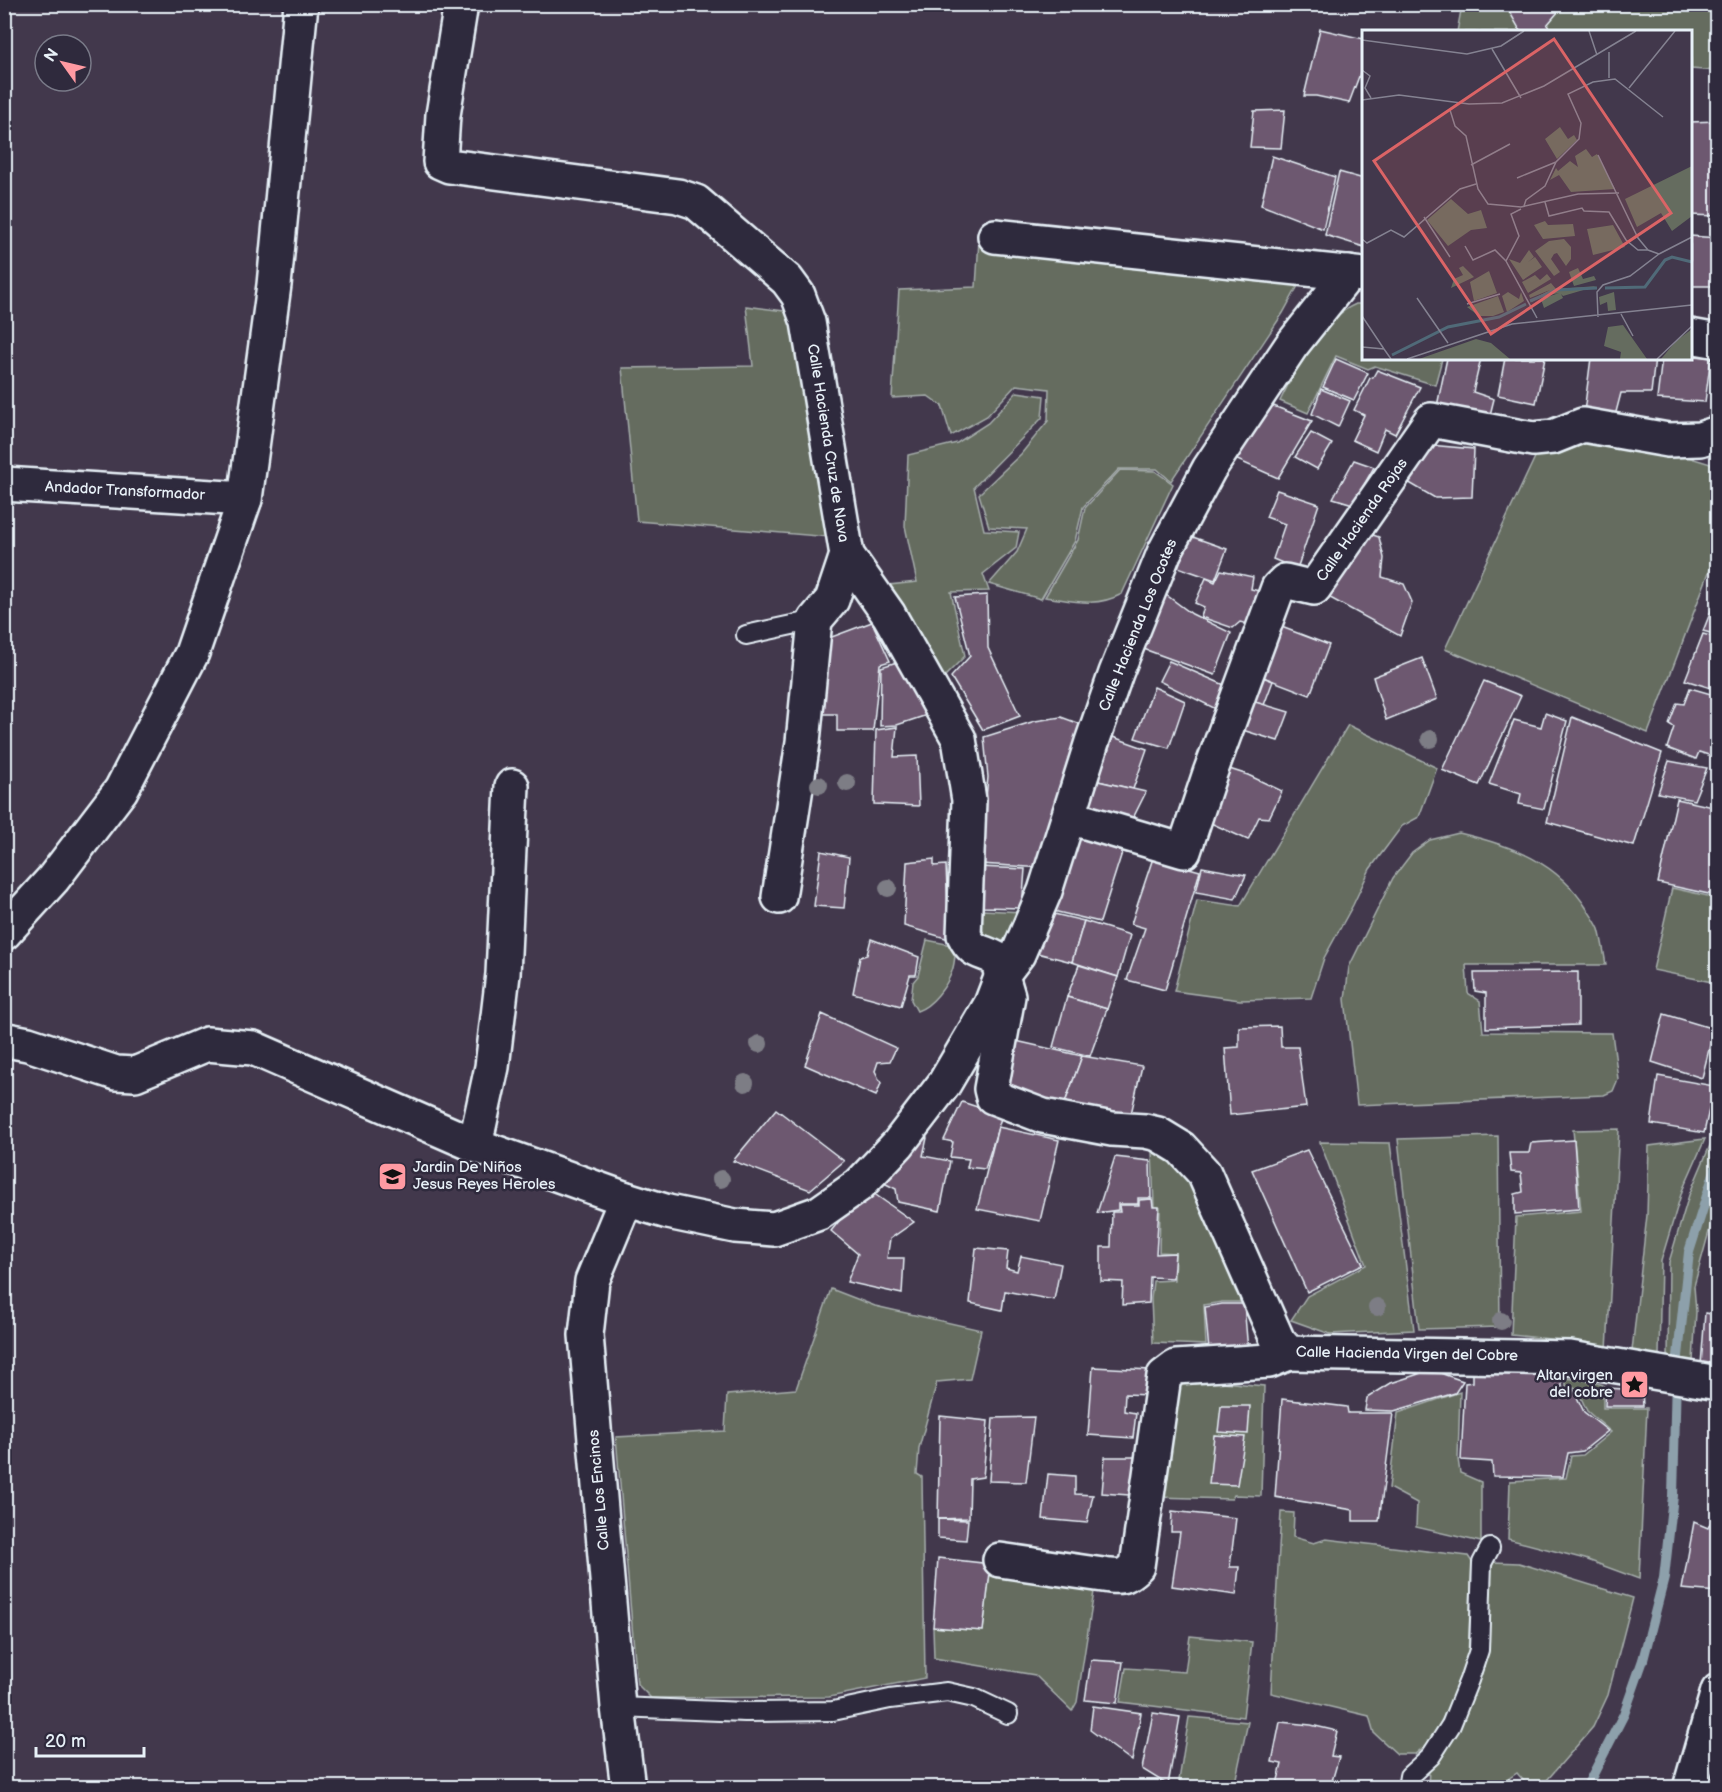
<svg xmlns="http://www.w3.org/2000/svg" width="1722" height="1792" font-family="'Balsamiq Sans',sans-serif">
	<style>
		.green { fill: #656c5f; stroke: #a6aeac; stroke-width: 1.5 }
		.lines { fill: none; stroke-linecap: round; stroke-linejoin: round }
		.stream { stroke: #8da0ab; stroke-width: 10 }
		.building { fill: #6d586f; stroke: #e8f1f8; stroke-width: 1.5 }
		.lane-casing { stroke: #e8f1f8; stroke-width: 22 }
		.street-casing { stroke: #e8f1f8; stroke-width: 38 }
		.secondary-casing { stroke: #e8f1f8; stroke-width: 38 }
		.lane { stroke: #2f2a3d; stroke-width: 18 }
		.street { stroke: #2f2a3d; stroke-width: 33 }
		.secondary { stroke: #2f2a3d; stroke-width: 33 }
		.tree { fill: #7d7d85 }
		.labels { text-anchor: middle; dominant-baseline: central; stroke-width: 5; stroke-linejoin: round; paint-order: stroke }
		.street-label { font-size: 15px; fill: #e8f1f8; stroke: #2f2a3d }
		.poi-label { font-size: 15px; fill: #e8f1f8; stroke: #2f2a3d; text-anchor: start }
		.inset-river { fill: none; stroke: #506a78; stroke-width: 3 }
		.inset-road { fill: none; stroke: #848291; stroke-width: 1.5 }
		.view { fill: #db6466; fill-opacity: 0.15; stroke: #db6466; stroke-width: 3 }
		.inset-edge { fill: none; stroke: #e8f1f8; stroke-width: 3 }
	</style>
	<rect width="100%" height="100%" fill="#42384c"/>
	<filter id="ink" filterUnits="userSpaceOnUse"><feTurbulence type="fractalNoise" baseFrequency=".0167" numOctaves="2"/><feDisplacementMap in="SourceGraphic" scale="12" xChannelSelector="R" yChannelSelector="G"/><feConvolveMatrix kernelMatrix="1 2 1 2 8 2 1 2 1" color-interpolation-filters="sRGB"/></filter>
	<g filter="url(#ink)">
		<!-- green -->
		<g class="green">
			<path d="M1462 5H1717V71L1691 69 1690 32H1457Z"/>
			<path d="M979 240 993 245 1304 275 1283 313 1171 481 1157 469H1119L1083 507 1075 541 1041 599 989 584 1017 552 1027 529 989 527 979 494 1021 454 1048 421 1049 389 1016 385 987 416 951 436 942 406 928 396 892 398 899 290 976 287Z"/>
			<path d="M1356 304H1363L1364 358 1442 359 1435 385 1375 366 1368 369 1336 356 1308 413 1280 401C1296 368 1321 319 1356 304Z"/>
			<path d="M746 306 792 312 830 537 637 521 622 368 753 366Z"/>
			<path d="M1017 392 1044 396 1042 418 974 487 984 530 1019 532 1016 548 983 574 989 591 951 592 965 656 941 680 889 585 917 582 905 526 908 455 957 443 988 423Z"/>
			<path d="M1573 434 1623 437 1717 466V551L1648 733 1445 649 1537 453Z"/>
			<path d="M1120 470 1155 471 1173 484 1122 594C1095 608 1074 601 1045 597L1078 540 1085 508Z"/>
			<path d="M1348 725 1437 768 1419 817 1402 826 1370 869 1353 905 1324 958 1311 998 1240 1000 1174 991 1197 900 1240 906Z"/>
			<path d="M1459 833C1511 845 1558 862 1587 909 1591 915 1596 922 1599 929 1602 940 1604 953 1606 965H1466L1468 993 1480 1001 1483 1032 1612 1033 1618 1079 1613 1091 1604 1095 1357 1105 1345 999 1349 967 1393 878 1412 853 1430 840Z"/>
			<path d="M1672 888 1717 898V983L1653 970Z"/>
			<path d="M982 910 1023 912 1008 939 999 943 990 941 983 935Z"/>
			<path d="M927 940 956 946C955 954 955 963 952 971 947 986 932 1006 917 1011L911 1000 913 982 918 976Z"/>
			<path d="M1619 1129 1607 1350 1578 1342 1511 1335 1516 1217 1581 1211 1573 1130Z"/>
			<path d="M1717 1129V1203L1694 1286 1696 1312 1693 1361H1668L1669 1262 1689 1195Z"/>
			<path d="M1498 1136 1500 1327 1419 1329 1398 1139Z"/>
			<path d="M1705 1139 1682 1191 1661 1261 1659 1356 1632 1351 1647 1215 1649 1146Z"/>
			<path d="M1320 1142 1390 1143 1414 1330 1330 1334 1291 1320 1307 1296 1366 1265Z"/>
			<path d="M1152 1151 1164 1153 1185 1170 1222 1252 1235 1290 1242 1302H1222L1204 1305 1206 1345 1153 1343 1151 1299 1153 1281 1174 1280 1175 1253 1159 1252 1160 1208 1154 1207Z"/>
			<path d="M831 1289 875 1306 981 1330 970 1379 937 1382 919 1448 917 1474 922 1477 925 1678 829 1697 651 1698 637 1684 616 1437 725 1431 727 1395 796 1389Z"/>
			<path d="M1566 1378 1591 1381 1603 1385V1408H1647L1639 1579 1585 1559 1508 1539 1510 1481 1566 1478 1571 1456 1583 1455 1611 1432 1587 1411 1577 1389 1566 1386Z"/>
			<path d="M1212 1381 1264 1386 1261 1496 1234 1495 1232 1499 1154 1497 1178 1382Z"/>
			<path d="M1460 1392 1458 1459 1460 1473 1481 1482V1542L1416 1527 1417 1503 1389 1488 1398 1413Z"/>
			<path d="M1281 1512 1294 1513 1293 1537 1314 1543 1326 1539 1468 1556 1472 1562 1468 1656 1460 1686 1430 1742 1415 1754H1397L1374 1733 1369 1716 1271 1693Z"/>
			<path d="M1493 1562 1519 1563 1633 1598 1608 1695 1593 1727 1541 1787H1529L1517 1773 1496 1787 1428 1788 1429 1769 1445 1753 1464 1715 1489 1565Z"/>
			<path d="M991 1564 1095 1585 1077 1702 1072 1711 1035 1675 934 1658 933 1627 983 1631Z"/>
			<path d="M1190 1636 1252 1642 1243 1717 1120 1702 1126 1668 1185 1672Z"/>
			<path d="M1189 1717 1248 1722 1234 1787H1178Z"/>
		</g>
		<g class="lines">
			<!-- stream -->
			<path class="stream" d="M1586 1788 1624 1714 1643 1660 1664 1578 1673 1496 1676 1375 1689 1252 1718 1161"/>
		</g>
		<!-- building -->
		<g class="building">
			<path d="M1519 4H1551L1558 12 1547 25 1552 32H1521L1508 9Z"/>
			<path d="M1320 29 1364 39V63L1349 103 1316 96H1304Z"/>
			<path d="M1285 110 1281 148 1250 147 1254 111Z"/>
			<path d="M1718 121V216L1690 215V122Z"/>
			<path d="M1272 156 1335 177 1323 229 1261 205Z"/>
			<path d="M1339 172 1364 179V247L1325 235Z"/>
			<path d="M1690 236 1718 238V286H1690Z"/>
			<path d="M1690 356 1711 357 1705 402 1657 399 1662 358H1690Z"/>
			<path d="M1447 358H1481L1473 392 1494 399 1487 427 1436 411Z"/>
			<path d="M1505 358H1545L1536 403 1498 395Z"/>
			<path d="M1591 358H1655L1651 393H1621L1615 416 1584 412Z"/>
			<path d="M1336 359 1368 373 1354 400 1323 387Z"/>
			<path d="M1377 370 1420 387 1395 434 1385 429 1376 451 1352 440 1364 415 1354 410 1370 378 1373 377Z"/>
			<path d="M1321 389 1350 401 1338 427 1312 414Z"/>
			<path d="M1271 405 1312 421 1278 478 1235 459Z"/>
			<path d="M1311 433 1332 444 1317 469 1295 457Z"/>
			<path d="M1429 445 1474 449 1472 497 1435 498 1406 481Z"/>
			<path d="M1354 460 1374 467 1353 504 1333 498Z"/>
			<path d="M1277 490 1319 504 1297 569 1273 559 1285 524 1266 517Z"/>
			<path d="M1367 533 1379 537 1384 558 1382 577 1404 584 1412 602 1400 636 1321 593Z"/>
			<path d="M1190 536 1227 549 1215 580 1178 567Z"/>
			<path d="M1221 570 1253 577 1251 589 1267 593 1256 626 1240 622 1233 628 1201 617 1204 607 1195 603 1206 578 1215 582Z"/>
			<path d="M1165 594 1192 614 1231 633 1215 675 1141 648Z"/>
			<path d="M987 595 988 648 1020 716 983 730 951 677 970 656 955 597Z"/>
			<path d="M1715 601 1718 602V635L1703 631Z"/>
			<path d="M872 622 890 661 880 664 873 731H837V714H817L819 661 829 659V638Z"/>
			<path d="M1271 623 1329 645 1310 695 1255 674Z"/>
			<path d="M1703 634 1718 638V666L1711 688 1685 680Z"/>
			<path d="M1422 658 1437 699 1386 720 1373 677Z"/>
			<path d="M900 661 927 715 897 725 880 726 881 667Z"/>
			<path d="M1169 661 1229 687 1222 712 1159 681Z"/>
			<path d="M1255 674 1273 681 1264 705 1245 699Z"/>
			<path d="M1484 681 1521 696 1479 785 1442 770Z"/>
			<path d="M1154 687 1185 701 1169 748 1135 738Z"/>
			<path d="M1690 688 1718 696V705L1713 722 1718 723V758L1699 752 1696 759 1667 748 1674 727 1669 724 1677 703 1684 704Z"/>
			<path d="M1245 699 1289 712 1278 741 1236 728Z"/>
			<path d="M1545 713 1567 721 1544 809 1519 804 1521 794 1489 784 1514 720 1541 727Z"/>
			<path d="M1061 717 1080 724 1083 731 1043 868 980 864 988 777 984 737 1035 721Z"/>
			<path d="M1572 717 1662 753 1634 846 1547 822Z"/>
			<path d="M897 727 894 757 917 756 919 806 874 804 876 730Z"/>
			<path d="M1113 737 1147 749 1133 789 1098 781Z"/>
			<path d="M1669 761 1707 768 1694 800 1658 793Z"/>
			<path d="M1217 765 1248 775 1282 791 1269 818 1259 817 1248 840 1202 819Z"/>
			<path d="M1098 781 1146 792 1128 828 1085 814Z"/>
			<path d="M1677 799 1718 808V896L1658 883Z"/>
			<path d="M1074 826 1126 840 1100 922 1049 910Z"/>
			<path d="M821 851 849 857 844 908 814 906Z"/>
			<path d="M1153 858 1200 871 1165 990 1127 980 1145 928 1131 924Z"/>
			<path d="M934 859V866L946 865 949 939 904 926 907 862Z"/>
			<path d="M978 867 1025 869 1022 908 981 907Z"/>
			<path d="M1202 867 1246 875 1235 899 1196 892Z"/>
			<path d="M1050 913 1084 921 1072 962 1037 953Z"/>
			<path d="M1084 921 1130 935 1118 977 1072 962Z"/>
			<path d="M871 939 919 957 916 975H910L901 1006 853 993 860 957 867 955Z"/>
			<path d="M1079 965 1118 977 1107 1009 1067 997Z"/>
			<path d="M1578 972V1025L1486 1028V993L1475 991 1474 973Z"/>
			<path d="M1067 997 1107 1009 1090 1056 1053 1047Z"/>
			<path d="M822 1014 896 1048 890 1061 878 1062 875 1071 881 1083 876 1096 805 1065Z"/>
			<path d="M1664 1014 1714 1029 1702 1078 1652 1062Z"/>
			<path d="M1280 1026 1281 1047H1298L1306 1107 1230 1115 1225 1048 1239 1047V1027Z"/>
			<path d="M1016 1041 1082 1056 1065 1103 999 1089Z"/>
			<path d="M1082 1056 1142 1066 1131 1114 1065 1103Z"/>
			<path d="M1658 1076 1714 1086 1704 1133 1651 1124Z"/>
			<path d="M962 1102 1002 1115 985 1169 967 1167 969 1159 950 1157 953 1142 944 1140Z"/>
			<path d="M776 1109 844 1161 810 1190 733 1161Z"/>
			<path d="M998 1127 1059 1140 1040 1221 977 1209Z"/>
			<path d="M915 1133 927 1138 923 1156 950 1161 940 1211 898 1202 896 1189 874 1178Z"/>
			<path d="M1574 1140 1579 1209 1515 1214V1194L1523 1192 1521 1173 1511 1172 1509 1153H1529L1531 1143Z"/>
			<path d="M1307 1150 1363 1264 1307 1292 1252 1170Z"/>
			<path d="M1115 1157 1150 1161 1151 1198H1138V1204H1118V1210L1097 1213Z"/>
			<path d="M866 1188 914 1222 890 1239 887 1258H904L902 1294 847 1282 858 1254 831 1231Z"/>
			<path d="M1152 1199 1153 1207H1159L1156 1254 1175 1253 1173 1278 1150 1277 1149 1303 1122 1305 1123 1282 1101 1281V1247H1111L1112 1212H1120L1119 1205H1139V1200Z"/>
			<path d="M976 1248 1008 1251 1006 1268 1017 1271 1021 1256 1061 1264 1054 1300 1005 1291 1002 1310 970 1303Z"/>
			<path d="M1222 1304H1244L1248 1351H1209L1205 1307Z"/>
			<path d="M1705 1313 1718 1315V1370L1701 1365Z"/>
			<path d="M1093 1367 1150 1370 1149 1395 1125 1394 1124 1411 1136 1413 1133 1438 1088 1435Z"/>
			<path d="M1473 1369 1562 1371V1388L1573 1389 1584 1412 1608 1431 1583 1451 1568 1453 1563 1477 1493 1476 1492 1462 1461 1460 1465 1383 1473 1382Z"/>
			<path d="M1431 1370 1463 1381 1455 1393 1394 1411 1365 1410 1367 1398 1391 1383Z"/>
			<path d="M1606 1388 1642 1390 1643 1406H1605Z"/>
			<path d="M1282 1399 1347 1407 1348 1413H1393L1379 1521H1353V1510L1275 1497Z"/>
			<path d="M1221 1406H1250L1248 1434 1218 1432Z"/>
			<path d="M940 1416 988 1421 983 1477 970 1479 969 1518 938 1519Z"/>
			<path d="M1034 1417 1026 1482 989 1481 993 1418Z"/>
			<path d="M1214 1435 1245 1437 1237 1485 1209 1484Z"/>
			<path d="M1105 1457H1137L1129 1495 1102 1493Z"/>
			<path d="M1048 1474 1075 1476V1494L1093 1495 1087 1523 1043 1519Z"/>
			<path d="M1718 1507V1592L1682 1589 1694 1522 1708 1528Z"/>
			<path d="M1172 1511 1236 1518 1230 1567H1239L1236 1595 1172 1586 1180 1532H1171Z"/>
			<path d="M938 1519 968 1520 966 1540 938 1538Z"/>
			<path d="M938 1558 991 1564 983 1631 933 1627Z"/>
			<path d="M1091 1660 1123 1662 1117 1703 1085 1700Z"/>
			<path d="M1093 1706 1141 1713 1132 1761 1090 1730Z"/>
			<path d="M1153 1713 1180 1717 1168 1785 1142 1769Z"/>
			<path d="M1280 1722 1311 1725 1337 1731 1331 1756 1339 1757 1332 1781 1344 1782 1343 1788H1276L1282 1764 1272 1762Z"/>
			<path d="M1509 1779 1516 1788H1496Z"/>
		</g>
		<g class="lines">
			<defs>
				<g id="lane">
					<path d="M746 635 815 620"/>
					<path d="M618 1707 745 1712 833 1711 890 1699 947 1692 974 1698 1008 1714"/>
					<path d="M1407 1788 1409 1776 1431 1756 1451 1725 1469 1680 1479 1650 1482 1563 1490 1548"/>
				</g>
				<g id="street">
					<path d="M461 4 443 115 440 162 449 166 678 196 696 202 787 280 798 295 808 322 847 555 889 615 959 739 969 800 964 935C973 954 981 950 997 959L1008 996 991 1089 993 1097 1043 1116 1112 1129 1145 1131 1158 1134 1181 1148 1204 1173 1278 1341 1289 1353 1570 1358 1718 1383"/>
					<path d="M995 236 1364 275"/>
					<path d="M1690 336 1718 341"/>
					<path d="M4 484 245 499"/>
					<path d="M1069 817 1184 851 1210 773 1278 588 1285 581 1314 588 1431 420 1533 439 1553 437 1583 425 1668 440 1700 439 1718 433"/>
					<path d="M779 897 803 742 815 620 832 600 847 555"/>
					<path d="M4 933 53 879 121 790 192 653 245 499 274 285 301 4"/>
					<path d="M7 1040 28 1044 116 1073 135 1074 207 1044 253 1048 475 1145 626 1199 668 1212 735 1226 774 1229 819 1213 859 1185 898 1144 944 1084 991 1004 1002 975 1018 954 1045 891 1092 742 1116 673 1164 553 1209 469 1291 346 1349 273"/>
					<path d="M475 1145 492 1067 503 974 512 786"/>
					<path d="M626 1199 592 1281 586 1335 618 1707 628 1788"/>
					<path d="M1000 1560 1110 1576C1124 1577 1126 1576 1137 1566L1164 1376 1176 1367 1269 1361 1289 1353"/>
				</g>
				<path id="secondary" d="M1690 1788 1718 1691"/>
			</defs>
			<!-- lane casing -->
			<use href="#lane" class="lane-casing"/>
			<!-- street casing -->
			<use href="#street" class="street-casing"/>
			<!-- secondary casing -->
			<use href="#secondary" class="secondary-casing"/>
			<!-- lane -->
			<use href="#lane" class="lane"/>
			<!-- street -->
			<use href="#street" class="street"/>
			<!-- secondary -->
			<use href="#secondary" class="secondary"/>
		</g>
		<!-- trees -->
		<g class="tree">
			<circle cx="1430" cy="739" r="9"/>
			<circle cx="847" cy="783" r="9"/>
			<circle cx="819" cy="785" r="9"/>
			<circle cx="888" cy="888" r="9"/>
			<circle cx="759" cy="1044" r="9"/>
			<circle cx="745" cy="1083" r="9"/>
			<circle cx="721" cy="1179" r="9"/>
			<circle cx="1377" cy="1307" r="9"/>
			<circle cx="1501" cy="1321" r="9"/>
		</g>
	</g>
	<!-- icons -->
	<defs>
		<symbol id="school-square" viewBox="-11 -11 22 22"><rect x="-9" y="-9" width="18" height="18" rx="4" fill="#ff9aa2" stroke="#2f2a3d"/><path d="M0-5L7-2L0 1L-7-2ZM-4 1L0 2.5L4 1V4Q0 6-4 4Z" fill="#111"/></symbol>
		<symbol id="sight-square" viewBox="-11 -11 22 22"><rect x="-9" y="-9" width="18" height="18" rx="4" fill="#ff9aa2" stroke="#2f2a3d"/><path d="M0-6L1.8-2.2L6-1.7L2.9 1.2L3.7 5.4L0 3.3L-3.7 5.4L-2.9 1.2L-6-1.7L-1.8-2.2Z" fill="#111"/></symbol>
	</defs>
	<g fill-rule="evenodd">
		<use href="#school-square" x="376" y="1160" width="33" height="33"/>
		<use href="#sight-square" x="1618" y="1368" width="33" height="33"/>
	</g>
	<g class="labels">
		<!-- street labels -->
		<g class="street-label">
			<text transform="translate(828 443) rotate(81)">Calle Hacienda Cruz de Nava</text>
			<text transform="translate(125 491) rotate(3)">Andador Transformador</text>
			<text transform="translate(1362 520) rotate(-55)">Calle Hacienda Rojas</text>
			<text transform="translate(1138 625) rotate(-68)">Calle Hacienda Los Ocotes</text>
			<text transform="translate(1407 1354) rotate(1)">Calle Hacienda Virgen del Cobre</text>
			<text transform="translate(599 1490) rotate(-95)">Calle Los Encinos</text>
		</g>
		<!-- poi labels -->
		<g class="poi-label">
			<text x="413" y="1167">Jardin De Niños<tspan x="413" dy="17">Jesus Reyes Heroles</tspan></text>
			<text x="1613" y="1375" text-anchor="end">Altar virgen<tspan x="1613" dy="17">del cobre</tspan></text>
		</g>
	</g>
	<!-- overview -->
	<g transform="translate(1362 30)">
		<rect width="330" height="330" fill="#42384c"/>
		<path d="M198 97 206 109 212 105 215 110 195 129 183 109ZM224 119 230 127 235 124 253 159 209 162 197 145 188 150 194 138 196 141 208 131 216 137 213 126ZM330 136V186L310 201 299 183 275 197 263 169ZM89 169 106 184 119 180 125 198 109 200 86 216 65 190ZM183 191 186 195 211 194 213 206 181 209 172 195ZM251 195 263 217 231 225 225 199ZM202 209 209 217V229L204 236 195 223 192 224 189 229 198 242 192 246 173 221 187 211ZM167 220 172 227 166 232 173 227 180 237 161 250 147 229 158 233ZM101 236 112 247 89 258 92 249 101 245 97 238ZM216 238 221 249 232 246 234 250 212 256 207 242ZM127 241 135 263 112 271 108 252ZM185 244 189 249 166 263 160 252 173 245 178 250ZM189 253 194 259 235 256 201 266 199 264 201 268 182 278 179 269 197 263 178 267 170 272 169 270 188 260 168 268 167 265ZM146 262 157 269 159 262 162 271 145 282 140 266ZM252 262 254 280 246 281 245 272 238 275 237 267ZM136 266 142 282 131 286H117L105 277ZM261 295 285 329H258L259 322 242 316 246 297ZM330 299V329H299L314 311ZM114 309 129 313 148 329H57Z" fill="#656c5f"/>
		<path class="inset-river" d="M243 258 283 257 303 230 310 227 330 232M168 271 194 260 235 258M30 325 86 297 137 287 164 274"/>
		<path class="inset-road" d="M227 1 235 25M0 10 105 24 139 16 162 1M130 19 159 68M0 40 8 46 3 58 9 68M247 48V22M267 58 313 1M0 70 37 65 107 74 140 73 182 56 274 1M88 80 93 96 104 106 116 159 126 174 159 177 216 164 257 163M236 125 276 208 286 220 297 224M109 135 148 114M155 148 194 132M183 172 187 186 220 178 222 181 247 182 264 210 276 220H286M162 176 164 170 183 156 194 132 217 109 219 93 206 64 231 52 253 49 301 87M159 179 149 184 157 206 144 231 175 288M62 187 88 227M0 209 5 213 29 200 42 207 98 159 114 154M103 216 111 230 133 220 144 231M55 268 86 313M105 274 138 264M259 284 271 306M0 286 22 319M236 287 235 262 241 255 268 246 297 224 330 207M0 317 22 319 29 329M45 329 150 294 330 275M295 329 330 296"/>
		<path class="view" d="M192 9 309 183 129 304 12 131Z"/>
		<rect width="330" height="330" class="inset-edge"/>
	</g>
	<!-- margin -->
	<rect width="1722" height="1792" fill="none" stroke="#2f2a3d" stroke-width="24"/>
	<rect x="12" y="12" width="1698" height="1768" fill="none" stroke="#e8f1f8" stroke-width="2" filter="url(#ink)"/>
	<!-- north arrow -->
	<g transform="translate(63 63) rotate(304)"><circle r="28" fill="#2f2a3d" stroke="#797a88" stroke-width="1.5"/>
	<path d="M0-4.5L10 22L0 15L-10 22Z" fill="#ff9aa2"/>
	<text y="-9" font-size="16" font-weight="bold" text-anchor="middle" fill="#e8f1f8">N</text>
	</g>
	<!-- scale -->
	<path d="M36 1747v9h108v-9" fill="none" stroke="#e8f1f8" stroke-width="3"/>
	<text x="45" y="1747" font-size="18" fill="#e8f1f8" stroke="#2f2a3d" stroke-width="4.5" paint-order="stroke">20 m</text>
</svg>
